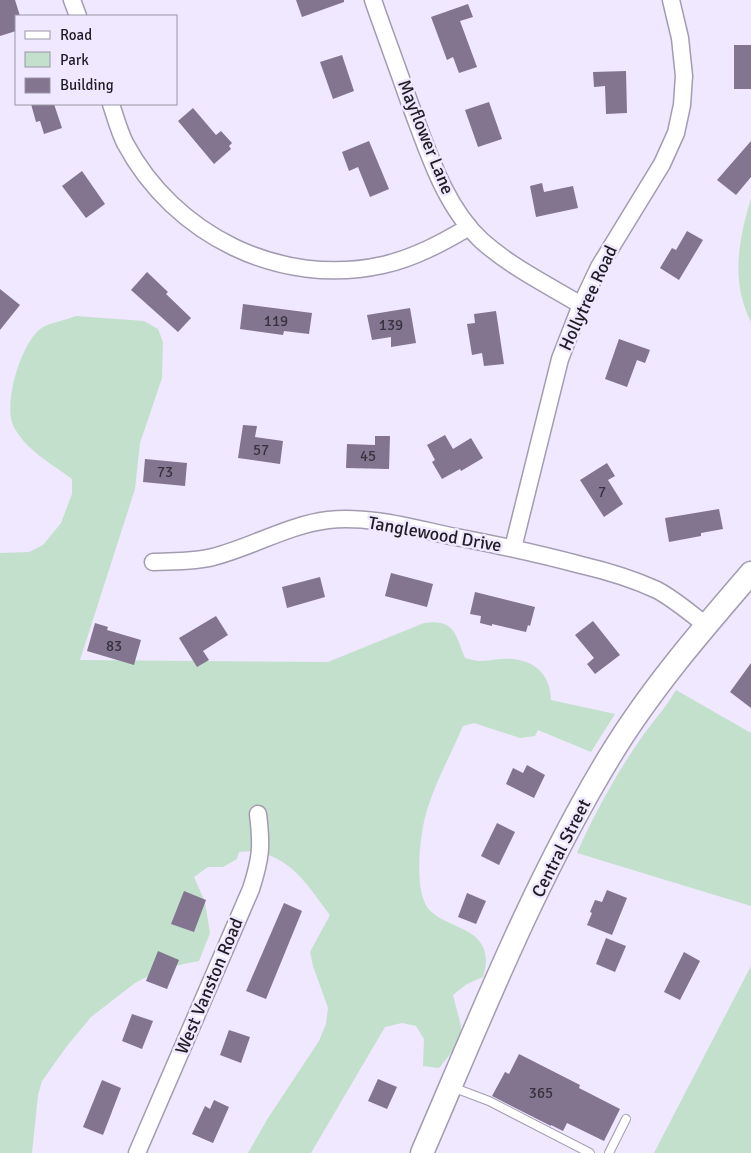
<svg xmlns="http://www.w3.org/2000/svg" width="751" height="1153" font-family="Signika,sans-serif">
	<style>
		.green { fill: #c3e0cc }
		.building { fill: #83748f }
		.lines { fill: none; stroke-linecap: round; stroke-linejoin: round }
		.lane-casing { stroke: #a39cb1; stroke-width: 10 }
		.street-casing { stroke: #a39cb1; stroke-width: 19 }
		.secondary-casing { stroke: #a39cb1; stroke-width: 25 }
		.lane { stroke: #fff; stroke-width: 8 }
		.street { stroke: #fff; stroke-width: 16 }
		.secondary { stroke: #fff; stroke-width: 22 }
		.labels { text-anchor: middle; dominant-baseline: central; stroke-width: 5; stroke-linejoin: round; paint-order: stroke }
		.number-label { font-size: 15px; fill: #38323f }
		.street-label { font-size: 18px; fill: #1f1c24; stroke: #efe8fe }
	</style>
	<rect width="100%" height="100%" fill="#efe8fe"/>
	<!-- green -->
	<g class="green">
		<path d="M751 198V322C730 281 739 239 751 198Z"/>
		<path d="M76 316 144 321 158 329 163 342 162 378 140 443 135 489 80 660 328 662 424 623C455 619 455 634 465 658 470 659 475 661 481 661 491 661 502 658 512 659 537 661 551 677 551 700L615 714 591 752 538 730 535 736 520 738 474 723 463 726C452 752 437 779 428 807 420 830 415 878 424 901 435 930 487 922 486 962 486 967 484 972 483 977L467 984 453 995 461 1026 460 1042 439 1068 423 1066 424 1039 416 1026 402 1023 385 1027 311 1153H248L268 1118 319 1041 326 1024 328 1008 313 966 310 952 330 915C309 888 295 861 259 852 253 850 245 852 239 852L237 859 223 867H208L194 877 205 902 210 933 199 961 164 968 135 983 91 1017 67 1046 42 1081 38 1095 32 1153H0V553L29 552 43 545 61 523 72 494V479C52 464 24 449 13 425 3 403 22 339 43 327 53 322 66 320 76 316Z"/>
		<path d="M676 690 751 733V906L577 853C594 814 619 769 644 734 655 719 667 706 676 690Z"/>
		<path d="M751 966V1153H654Z"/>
	</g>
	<!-- building -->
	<g class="building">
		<path d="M0 0H15L20 16H16V31L0 36Z"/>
		<path d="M296 0H344V2L302 17Z"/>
		<path d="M468 4 473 17 460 21 477 67 459 73 453 57 447 60 431 17Z"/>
		<rect x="734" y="45" width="17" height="44"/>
		<path d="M342 55 354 91 333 99 320 62Z"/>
		<path d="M626 71 627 113 606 114 605 86 594 87 593 72Z"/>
		<path d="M489 102 502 139 478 147 465 110Z"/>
		<path d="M31 104H54L62 128 44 134 40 121 36 122Z"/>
		<path d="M193 108 216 135 221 131 232 143 229 146 231 149 214 164 178 121Z"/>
		<path d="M369 141 389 189 370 197 358 167 349 171 342 152Z"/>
		<path d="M751 141V177L736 195 717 180Z"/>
		<path d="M82 171 105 204 86 218 62 186Z"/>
		<path d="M542 183 544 192 573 186 578 208 536 217 530 186Z"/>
		<path d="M687 231 703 240 679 280 660 268 672 248 676 250Z"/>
		<path d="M147 272 168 292 166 294 191 318 178 332 131 290Z"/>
		<path d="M0 289 20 305 0 330Z"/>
		<path d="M243 304 312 313 309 334 284 331 283 335 240 329Z"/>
		<path d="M410 308 416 343 391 347V337L372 340 367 315Z"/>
		<path d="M496 311 504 364 484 366 482 353 472 355 467 324 475 323 474 314Z"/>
		<path d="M619 339 650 350 645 363 637 360 627 387 605 379Z"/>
		<path d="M243 425 257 426 255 437 283 441 280 464 238 458Z"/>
		<path d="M445 435 453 449 471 438 483 458 461 471 460 469 442 479 432 462 435 460 427 445Z"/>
		<path d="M375 436H390L389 469 346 468 347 444 375 445Z"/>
		<path d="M145 459 187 463 185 486 143 482Z"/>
		<path d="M607 463 615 476 608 480 623 504 604 517 580 480Z"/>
		<path d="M719 509 723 529 701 533V536L669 542 665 518Z"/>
		<path d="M391 573 433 584 427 607 385 596Z"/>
		<path d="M320 577 325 597 287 608 282 587Z"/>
		<path d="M475 592 535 607 530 626 528 625 526 632 492 624V626L480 623 481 616 470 614Z"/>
		<path d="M216 616 228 635 203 651 209 660 197 667 179 638Z"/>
		<path d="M593 621 620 655 595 674 587 664 594 658 575 635Z"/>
		<path d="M95 623 108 627 107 630 141 640 134 665 87 651Z"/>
		<path d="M751 663V708L730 692Z"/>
		<path d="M527 765 545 775 534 798 506 784 513 768 523 773Z"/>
		<path d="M497 823 515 832 499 865 481 856Z"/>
		<path d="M607 890 627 898 612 935 587 925 592 913 590 912 595 900 602 902Z"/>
		<path d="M184 891 206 900 194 932 171 924Z"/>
		<path d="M467 893 486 901 476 924 458 917Z"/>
		<path d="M284 903 302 911 266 999 246 991Z"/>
		<path d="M606 938 626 946 615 972 596 964Z"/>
		<path d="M158 951 179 960 167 989 146 981Z"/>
		<path d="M684 952 700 961 680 1000 664 992Z"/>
		<path d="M132 1014 153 1021 142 1049 122 1041Z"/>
		<path d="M229 1030 250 1037 241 1063 220 1055Z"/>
		<path d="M519 1054 580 1085 579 1088 620 1109 604 1141 567 1123 563 1131 551 1125V1126L492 1096 505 1072 509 1074Z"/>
		<path d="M378 1079 397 1087 387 1109 368 1101Z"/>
		<path d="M102 1080 121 1088 103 1135 83 1127Z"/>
		<path d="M214 1100 229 1107 213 1143 192 1134 205 1106 210 1109Z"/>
	</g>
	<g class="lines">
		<defs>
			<g id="lane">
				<path d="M452 1087 489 1101 590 1153"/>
				<path d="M609 1153 626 1119"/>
			</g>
			<g id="street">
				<path d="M72 0 78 16"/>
				<path d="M373 0C385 35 398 69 410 104 428 151 444 206 482 241 511 267 548 285 581 305"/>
				<path d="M111 104C115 116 119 131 125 143 174 235 280 288 383 265 414 258 442 243 469 227"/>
				<path d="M513 548 560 359 581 305 599 267 662 164 676 133 682 105 684 76 680 38 671 0"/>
				<path d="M153 562C173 561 194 562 213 557 252 547 288 525 328 520 369 515 416 529 456 537 498 545 540 554 581 565 607 571 633 579 657 590 674 599 690 613 706 625"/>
				<path d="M137 1153 251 889C261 858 262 846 258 814"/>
			</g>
			<path id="secondary" d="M422 1153C480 1019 534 881 610 756 650 690 701 631 751 573"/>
		</defs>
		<!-- lane casing -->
		<use href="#lane" class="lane-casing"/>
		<!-- street casing -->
		<use href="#street" class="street-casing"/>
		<!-- secondary casing -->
		<use href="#secondary" class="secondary-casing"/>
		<!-- lane -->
		<use href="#lane" class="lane"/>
		<!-- street -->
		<use href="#street" class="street"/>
		<!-- secondary -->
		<use href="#secondary" class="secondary"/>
	</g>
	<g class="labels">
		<!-- number labels -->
		<g class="number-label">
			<text x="276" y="321">119</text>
			<text x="391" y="325">139</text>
			<text x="261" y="450">57</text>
			<text x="368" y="456">45</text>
			<text x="165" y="472">73</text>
			<text x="602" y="492">7</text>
			<text x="114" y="646">83</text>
			<text x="541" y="1093">365</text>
		</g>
		<!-- street labels -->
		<g class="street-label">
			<text transform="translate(426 137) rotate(68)">Mayflower Lane</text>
			<text transform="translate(588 298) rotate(-65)">Hollytree Road</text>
			<text transform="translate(435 534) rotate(10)">Tanglewood Drive</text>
			<text transform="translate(561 848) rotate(-63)">Central Street</text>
			<text transform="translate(209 986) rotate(-67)">West Vanston Road</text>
		</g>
	</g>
	<!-- legend -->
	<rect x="15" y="15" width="162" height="90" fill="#efe8fe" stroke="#9c96a7"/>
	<rect x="25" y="31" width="25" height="8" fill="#ffffff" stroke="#9c96a7"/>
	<text x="60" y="40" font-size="15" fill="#1f1c24">Road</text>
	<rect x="25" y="52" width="25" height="15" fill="#c3e0cc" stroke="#9c96a7"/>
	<text x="60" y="65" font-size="15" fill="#1f1c24">Park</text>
	<rect x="25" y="78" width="25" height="15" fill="#83748f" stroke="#9c96a7"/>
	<text x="60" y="90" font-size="15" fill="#1f1c24">Building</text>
</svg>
